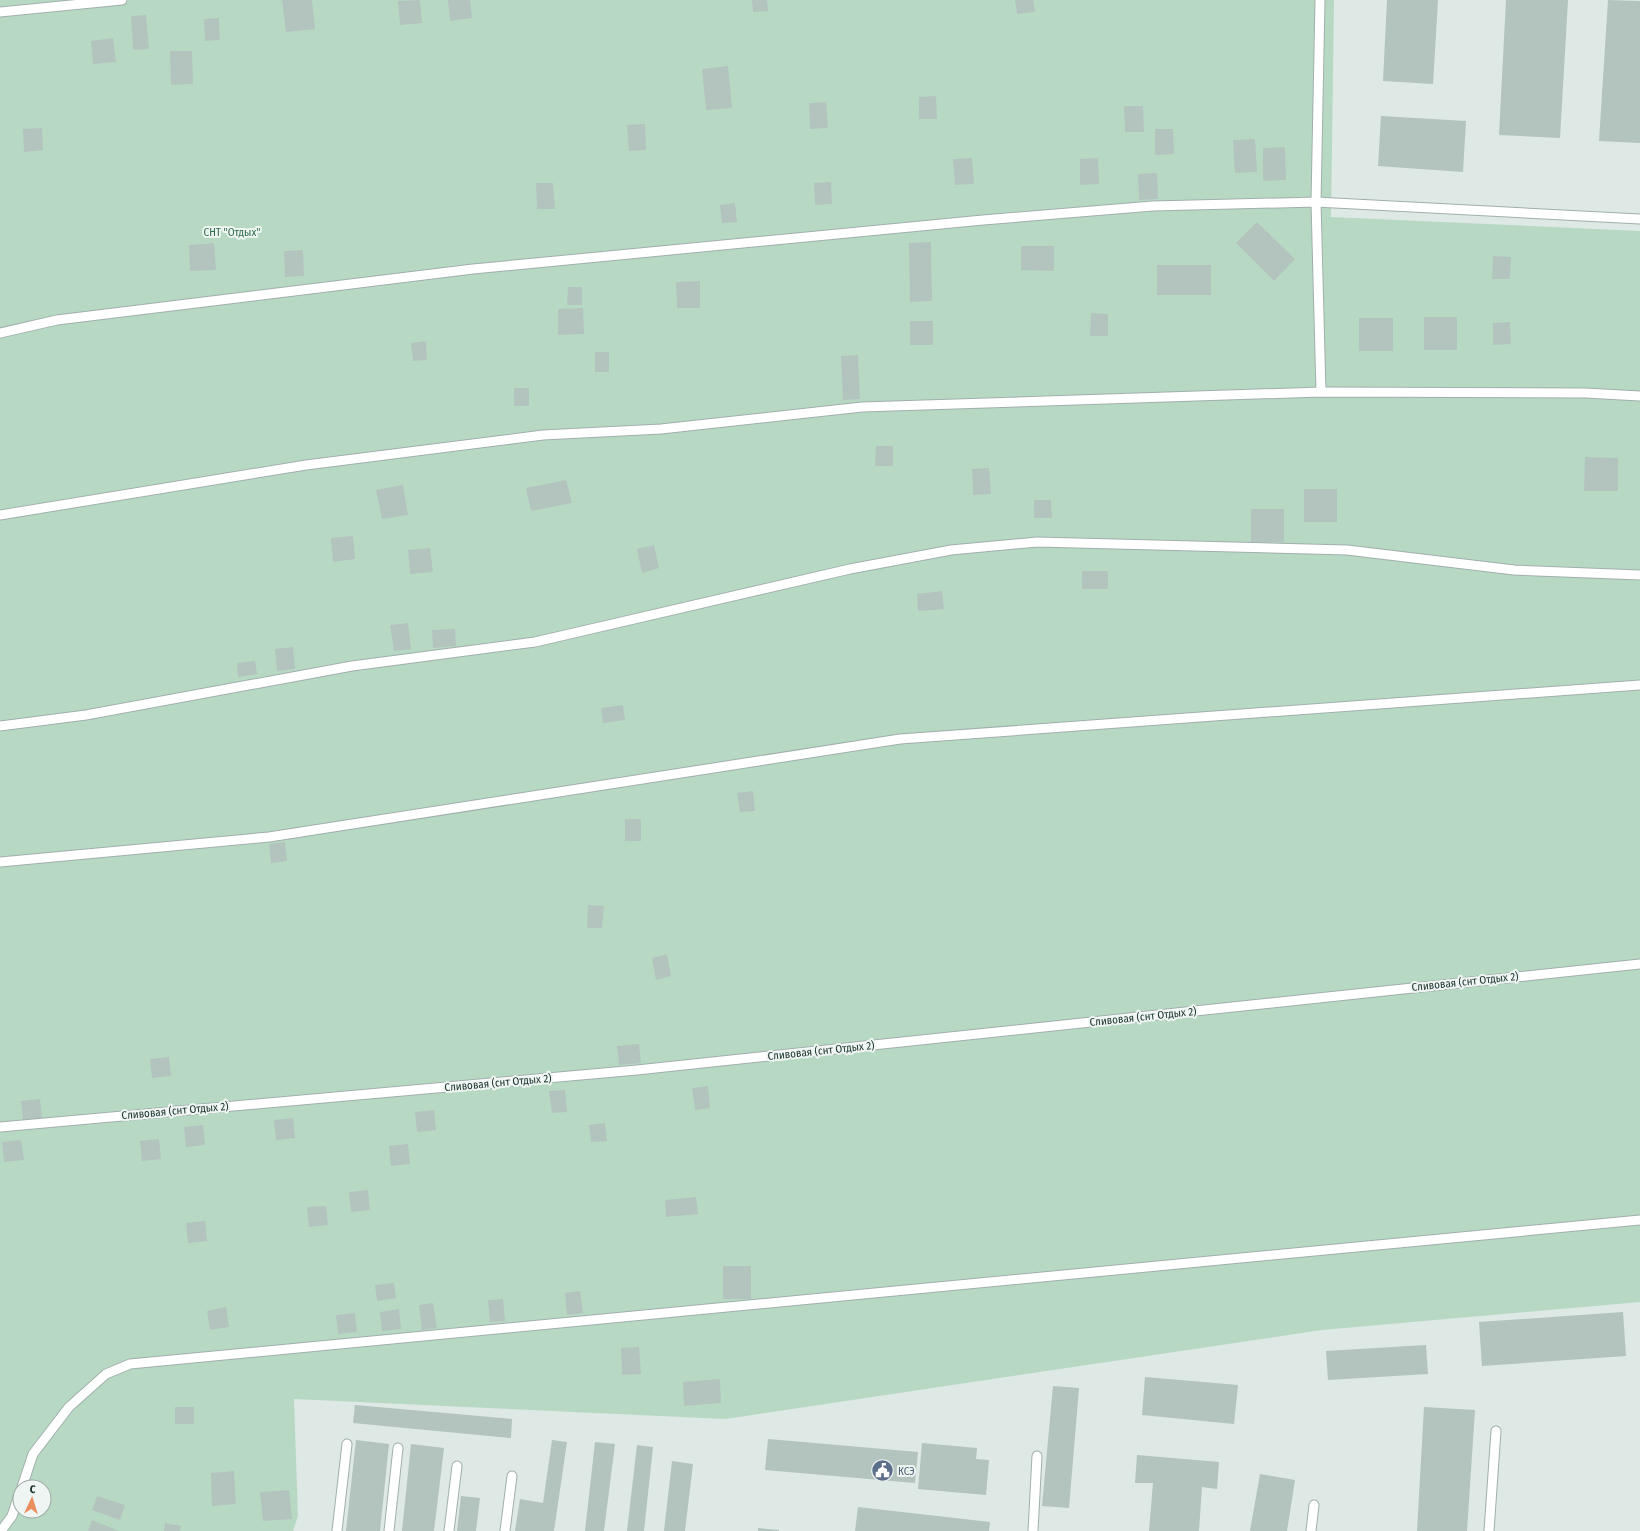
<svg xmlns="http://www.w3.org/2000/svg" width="1640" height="1531" font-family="'Fira Sans Condensed',sans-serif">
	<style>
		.garden { fill: #b7d9c4; fill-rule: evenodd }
		.building { fill: #b3c3be }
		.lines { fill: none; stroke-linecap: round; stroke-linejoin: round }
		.service-casing { stroke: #a1afac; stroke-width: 11 }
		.service { stroke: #fff; stroke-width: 9 }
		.labels { text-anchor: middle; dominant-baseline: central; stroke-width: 4; stroke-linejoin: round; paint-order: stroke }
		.park-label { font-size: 11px; fill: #2e6b4c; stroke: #eef5f2 }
		.street-label { font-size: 11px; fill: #203733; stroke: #eef5f2 }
		.service-label { font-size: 11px; fill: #4e5e75; stroke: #eef5f2; text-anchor: start }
	</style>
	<rect width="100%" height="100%" fill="#dee8e5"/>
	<!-- garden -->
	<path class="garden" d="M0 0H1334L1331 217 1640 231V1302L1322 1330 725 1419 294 1399 298 1516 293 1531H0ZM20 1487H44V1511H20Z"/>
	<!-- building -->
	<g class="building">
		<path d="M282 0H312L315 29 286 32Z"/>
		<path d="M420 0 422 23 400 25 398 1Z"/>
		<path d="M448 0H470L472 18 450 21Z"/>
		<path d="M752 0H767L768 11 753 12Z"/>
		<path d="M1015 0H1033L1035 12 1017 14Z"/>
		<path d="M1387 0H1438L1433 84 1383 81Z"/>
		<path d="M1506 0H1568L1560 138 1499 135Z"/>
		<path d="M1608 0 1640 1V143L1599 141Z"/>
		<path d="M146 15 149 49 133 50 131 16Z"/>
		<path d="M219 18 220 40 205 41 204 19Z"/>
		<path d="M113 38 116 62 93 64 91 41Z"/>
		<path d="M170 51H192L193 84 171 85Z"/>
		<path d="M728 66 732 108 706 110 702 69Z"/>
		<path d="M936 96 937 119H919V97Z"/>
		<path d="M826 102 828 128 810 129 809 103Z"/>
		<path d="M1124 106H1143L1144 132H1125Z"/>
		<path d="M1381 116 1466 121 1463 172 1378 166Z"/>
		<path d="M645 124 646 150 629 151 627 125Z"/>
		<path d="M42 128 43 150 24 152 23 129Z"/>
		<path d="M1155 129H1173L1174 154 1155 155Z"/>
		<path d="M1255 139 1257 172 1235 173 1233 140Z"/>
		<path d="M1285 147 1286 180 1263 181V148Z"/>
		<path d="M972 158 974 184 955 185 953 159Z"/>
		<path d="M1098 158 1099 184 1080 185V159Z"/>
		<path d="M1157 173 1158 199 1139 200 1138 174Z"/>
		<path d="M831 182 832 204 815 205 814 183Z"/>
		<path d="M536 183H553L555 209H537Z"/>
		<path d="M735 203 737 222 722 223 720 205Z"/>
		<path d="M1257 222 1295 259 1274 281 1236 243Z"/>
		<path d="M931 242 932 301 910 302 909 243Z"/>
		<path d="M214 243 216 270 190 271 189 245Z"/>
		<path d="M1021 246H1054V271L1021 270Z"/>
		<path d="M303 250 304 276 285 277 284 251Z"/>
		<path d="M1493 256 1511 257 1510 279H1492Z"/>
		<rect x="1157" y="265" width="54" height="30"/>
		<path d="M700 281V308H677L676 282Z"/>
		<path d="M568 287H582V305H567Z"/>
		<path d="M583 308 584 334 558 335V309Z"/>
		<path d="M1091 313 1108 314V336H1090Z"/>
		<rect x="1424" y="317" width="33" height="33"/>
		<rect x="1359" y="318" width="34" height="33"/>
		<rect x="910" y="321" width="23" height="24"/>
		<path d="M1510 322 1511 344 1493 345V323Z"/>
		<path d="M426 341 427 360 413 361 411 343Z"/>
		<rect x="595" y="352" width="14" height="20"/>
		<path d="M858 355 860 399 843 400 841 356Z"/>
		<rect x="514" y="388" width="15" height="18"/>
		<path d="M876 446H893V466H875Z"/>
		<path d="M1585 457 1618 458V491H1584Z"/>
		<path d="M989 468 991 494 973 495 972 469Z"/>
		<path d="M566 480 572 503 531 511 526 488Z"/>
		<path d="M403 485 408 515 382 519 376 490Z"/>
		<rect x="1304" y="489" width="33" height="33"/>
		<path d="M1034 500H1051L1052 518H1034Z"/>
		<rect x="1251" y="509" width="33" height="33"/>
		<path d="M353 536 355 559 333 562 331 538Z"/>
		<path d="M654 545 659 568 642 573 637 549Z"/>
		<path d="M430 548 433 572 410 574 408 550Z"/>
		<rect x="1082" y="571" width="26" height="18"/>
		<path d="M942 591 944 609 918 611 917 594Z"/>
		<path d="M408 623 411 649 394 651 390 625Z"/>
		<path d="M455 629 456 646 433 648 432 630Z"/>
		<path d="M293 647 295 669 277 671 275 649Z"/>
		<path d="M255 661 257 674 238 677 237 663Z"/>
		<path d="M623 705 625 720 603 723 601 708Z"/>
		<path d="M753 791 755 811 740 812 737 793Z"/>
		<rect x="625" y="819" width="16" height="22"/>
		<path d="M285 842 287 861 271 863 269 844Z"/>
		<path d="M588 905 604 906 602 928H587Z"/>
		<path d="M667 954 671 976 656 980 652 958Z"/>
		<path d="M639 1044 641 1063 619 1065 617 1046Z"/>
		<path d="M169 1057 171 1076 152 1078 150 1059Z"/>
		<path d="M708 1086 710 1108 695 1110 692 1088Z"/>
		<path d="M565 1090 567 1112 552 1113 549 1091Z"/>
		<path d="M40 1099 42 1119 23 1120 21 1101Z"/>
		<path d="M434 1110 436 1130 417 1132 415 1112Z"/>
		<path d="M293 1118 295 1138 276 1140 274 1120Z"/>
		<path d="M605 1123 607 1141 591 1142 589 1125Z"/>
		<path d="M203 1125 205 1145 186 1147 184 1127Z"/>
		<path d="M159 1139 161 1159 142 1161 140 1141Z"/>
		<path d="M21 1140 24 1160 4 1162 2 1142Z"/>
		<path d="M408 1144 410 1164 391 1166 389 1146Z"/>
		<path d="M368 1190 370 1210 351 1212 349 1192Z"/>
		<path d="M696 1197 698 1214 666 1217 665 1200Z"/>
		<path d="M326 1206 328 1225 309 1227 307 1207Z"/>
		<path d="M205 1221 207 1241 188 1243 186 1223Z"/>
		<rect x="723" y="1266" width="28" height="33"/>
		<path d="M394 1283 396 1298 377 1301 375 1285Z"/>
		<path d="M580 1291 583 1313 567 1315 565 1293Z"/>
		<path d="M503 1299 505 1321 490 1322 488 1300Z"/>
		<path d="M433 1303 437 1328 422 1330 419 1305Z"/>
		<path d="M226 1307 229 1327 210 1330 207 1311Z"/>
		<path d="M399 1309 401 1329 382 1331 380 1312Z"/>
		<path d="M1623 1312 1626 1356 1482 1366 1479 1322Z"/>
		<path d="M355 1313 357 1332 338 1334 336 1315Z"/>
		<path d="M1426 1345 1428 1374 1328 1380 1326 1351Z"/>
		<path d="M639 1347 641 1374 622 1375 621 1348Z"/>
		<path d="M1145 1377 1238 1385 1234 1424 1142 1415Z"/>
		<path d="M720 1379 721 1403 684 1406 683 1382Z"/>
		<path d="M1053 1386 1079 1388 1069 1508 1042 1506Z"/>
		<path d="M355 1405 512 1419 511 1438 353 1423Z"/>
		<rect x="175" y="1407" width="19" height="17"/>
		<path d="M1424 1407 1475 1410 1467 1531H1417Z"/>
		<path d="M768 1439 918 1452 915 1483 765 1470Z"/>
		<path d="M356 1440 389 1444 380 1531H346Z"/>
		<path d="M552 1440 567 1442 554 1531H515L520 1499 543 1503Z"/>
		<path d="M595 1442 615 1444 604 1531H585Z"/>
		<path d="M922 1443 977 1448 976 1459 989 1460 986 1495 918 1489Z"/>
		<path d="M411 1444 444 1448 434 1531H402Z"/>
		<path d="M637 1445 653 1447 644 1531H627Z"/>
		<path d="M1137 1455 1219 1462 1217 1489 1202 1487 1199 1531H1149L1153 1483H1135Z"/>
		<path d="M672 1461 693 1464 685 1531H664Z"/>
		<path d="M234 1471 236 1504 212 1506 211 1473Z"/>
		<path d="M1260 1474 1295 1480 1287 1531H1250Z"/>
		<path d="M289 1490 292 1519 263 1521 260 1492Z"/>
		<path d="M97 1496 125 1505 120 1520 92 1510Z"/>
		<path d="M461 1496 480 1498 476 1531H457Z"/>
		<path d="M858 1507 990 1522 989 1531H855Z"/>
		<path d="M92 1520 119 1531H88Z"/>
		<path d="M165 1523 181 1526 180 1531H164Z"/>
		<path d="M758 1528 779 1530V1531H758Z"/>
	</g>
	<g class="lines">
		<defs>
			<g id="service">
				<path d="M1320 0 1316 202 1321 392"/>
				<path d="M0 12 122 0"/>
				<path d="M0 333 57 320 473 269 983 220 1153 206 1316 202 1640 219"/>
				<path d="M0 515 306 465 543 435 661 429 862 407 1321 392 1585 393 1640 396"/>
				<path d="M0 726 86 715 352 666 535 642 850 569 951 550 1037 542 1347 550 1514 570 1640 575"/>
				<path d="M0 862 269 837 900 739 1640 685"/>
				<path d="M0 1127 637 1070 1640 964"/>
				<path d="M22 1487 33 1454 69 1407 106 1374 130 1364 1640 1220"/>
				<path d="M1 1531 12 1516 20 1492"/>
				<path d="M337 1531 347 1444"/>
				<path d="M389 1531 398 1448"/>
				<path d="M449 1531 457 1466"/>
				<path d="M505 1531 512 1476"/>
				<path d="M1033 1531 1037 1456"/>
				<path d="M1311 1531 1314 1505"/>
				<path d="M1489 1531 1496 1431"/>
			</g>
		</defs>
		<!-- service casing -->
		<use href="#service" class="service-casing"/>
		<!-- service -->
		<use href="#service" class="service"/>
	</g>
	<!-- icons -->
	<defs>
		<symbol id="civic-disc" viewBox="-11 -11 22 22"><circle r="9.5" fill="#5c6f8a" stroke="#eef5f2"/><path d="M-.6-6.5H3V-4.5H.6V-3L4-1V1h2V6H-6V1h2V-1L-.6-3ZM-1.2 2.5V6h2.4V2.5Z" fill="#fff"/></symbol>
	</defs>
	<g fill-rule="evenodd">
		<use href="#civic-disc" x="870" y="1458" width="25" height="25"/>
	</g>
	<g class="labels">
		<!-- park labels -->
		<g class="park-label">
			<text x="232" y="232">СНТ "Отдых"</text>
		</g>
		<!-- street labels -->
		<g class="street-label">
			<text transform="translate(1465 982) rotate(-6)">Сливовая (снт Отдых 2)</text>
			<text transform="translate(1143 1017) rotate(-6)">Сливовая (снт Отдых 2)</text>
			<text transform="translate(821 1051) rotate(-6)">Сливовая (снт Отдых 2)</text>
			<text transform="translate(498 1083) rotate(-5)">Сливовая (снт Отдых 2)</text>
			<text transform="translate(175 1111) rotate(-5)">Сливовая (снт Отдых 2)</text>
		</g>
		<!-- service labels -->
		<g class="service-label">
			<text x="898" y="1471">КСЭ</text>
		</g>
	</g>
	<!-- north arrow -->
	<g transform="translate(32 1499) rotate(4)"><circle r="19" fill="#eef5f2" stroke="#9ca9a6"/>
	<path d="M0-3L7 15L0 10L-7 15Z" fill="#e98e5c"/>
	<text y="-6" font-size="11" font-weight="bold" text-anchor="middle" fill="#203733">С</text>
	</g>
</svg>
